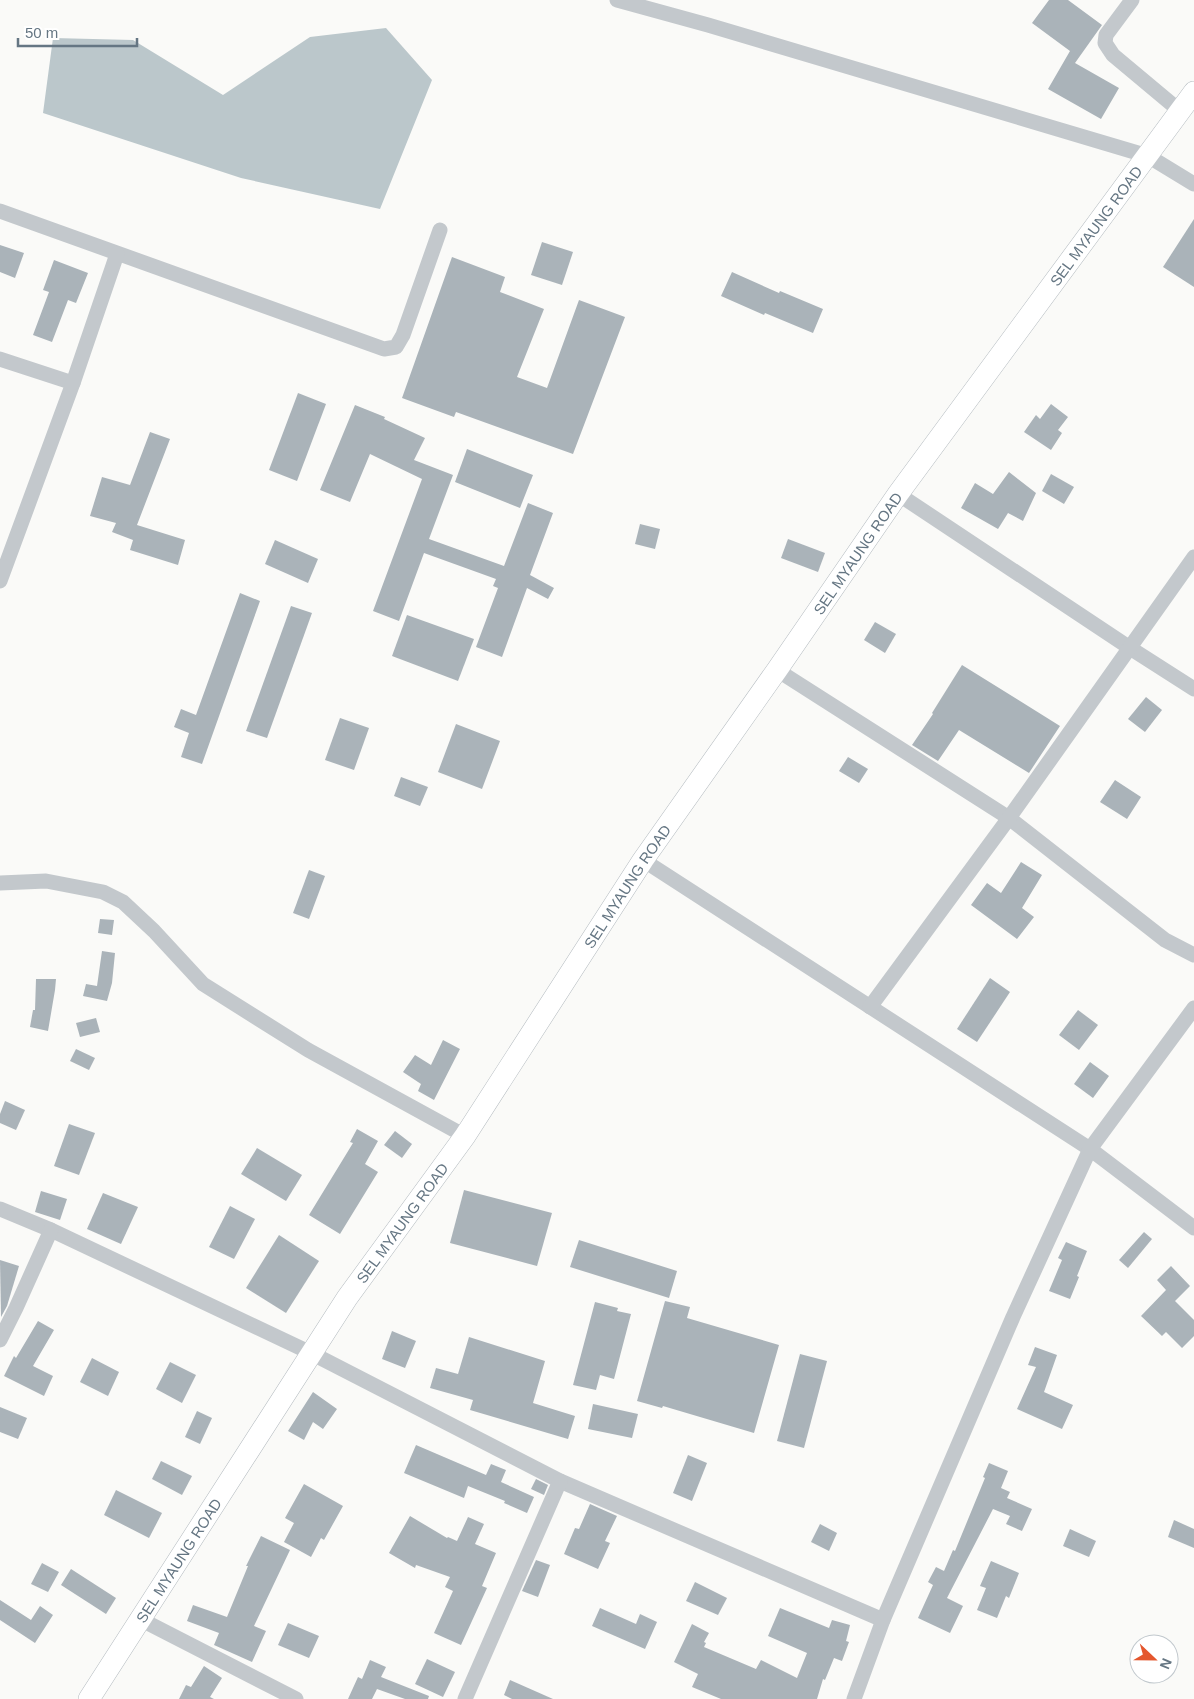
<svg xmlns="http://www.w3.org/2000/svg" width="1194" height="1699" font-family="Helvetica,sans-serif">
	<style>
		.water { fill: #bbc7cb }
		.building { fill: #aab3b9 }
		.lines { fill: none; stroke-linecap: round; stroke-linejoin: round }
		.secondary-casing { stroke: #b3babf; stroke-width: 22 }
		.street { stroke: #c3c8cc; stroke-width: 15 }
		.secondary { stroke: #fff; stroke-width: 21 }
		.labels { text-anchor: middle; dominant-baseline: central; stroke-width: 5; stroke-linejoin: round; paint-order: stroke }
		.street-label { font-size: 15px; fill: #657683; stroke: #fff }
	</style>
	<rect width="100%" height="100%" fill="#fafaf8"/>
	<!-- water -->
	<path class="water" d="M386 28 432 80 380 209 241 178 43 113 53 38 133 40 223 95 310 37Z"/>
	<!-- building -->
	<g class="building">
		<path d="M1049 0H1068L1102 25 1075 63 1119 88 1101 119 1048 89 1070 51 1032 23Z"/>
		<path d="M1194 219V287L1163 267Z"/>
		<path d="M542 242 573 252 562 285 531 275Z"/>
		<path d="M0 245 24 253 15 278 0 272Z"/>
		<path d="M452 257 505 277 500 292 544 309 517 377 547 388 579 300 625 317 573 454 456 412 454 417 402 398Z"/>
		<path d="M54 260 88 273 76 303 68 300 52 342 33 335 49 292 43 290Z"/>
		<path d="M732 272 779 293 780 291 823 309 813 333 765 313 764 315 721 296Z"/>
		<path d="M298 393 326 404 297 481 269 470Z"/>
		<path d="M1051 404 1068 417 1058 430 1062 433 1051 450 1024 432 1036 415 1040 419Z"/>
		<path d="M355 405 385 417 384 419 425 438 414 460 453 475 429 539 504 566 528 503 553 513 530 575 554 588 548 599 527 588 502 657 476 647 498 588 493 586 496 579 424 553 399 621 373 611 422 479 370 454 350 502 320 490Z"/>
		<path d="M150 432 170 439 137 525 185 540 178 565 130 550 133 540 112 532 116 523 90 516 102 477 130 485Z"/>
		<path d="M467 449 533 475 520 508 455 482Z"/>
		<path d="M1009 472 1036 493 1023 521 1008 513 998 529 961 508 975 483 993 494Z"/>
		<path d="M1051 474 1074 487 1064 504 1042 491Z"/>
		<path d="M640 524 660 529 655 549 635 544Z"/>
		<path d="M788 539 825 553 818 572 781 558Z"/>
		<path d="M275 540 318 559 308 583 265 564Z"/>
		<path d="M240 593 260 601 202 764 181 757 189 733 174 727 181 709 196 715Z"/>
		<path d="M291 606 312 613 267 738 246 731Z"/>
		<path d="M407 615 474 639 458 681 392 656Z"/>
		<path d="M875 622 896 634 885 653 864 640Z"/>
		<path d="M962 665 1060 726 1029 773 959 730 938 761 912 745 933 714 932 713Z"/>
		<path d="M1146 697 1162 710 1145 732 1128 719Z"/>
		<path d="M340 718 369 728 354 770 325 760Z"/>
		<path d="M456 724 500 741 482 789 438 772Z"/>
		<path d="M848 757 868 769 859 783 839 771Z"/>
		<path d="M401 777 428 787 420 806 394 796Z"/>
		<path d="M1115 780 1141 797 1127 819 1100 802Z"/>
		<path d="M1021 862 1042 875 1022 908 1034 917 1017 939 971 905 987 883 1001 893Z"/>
		<path d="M309 870 325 876 309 919 293 913Z"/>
		<path d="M100 919 114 920 112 935 98 933Z"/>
		<path d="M102 951 115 953 112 983 107 1001 83 996 86 984 97 986Z"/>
		<path d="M990 978 1010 992 977 1042 957 1029Z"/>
		<path d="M36 979H56L55 990 48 1031 30 1027 33 1010H35Z"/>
		<path d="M1078 1010 1098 1025 1079 1050 1059 1035Z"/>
		<path d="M96 1018 100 1032 80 1037 76 1023Z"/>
		<path d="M443 1040 460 1049 434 1100 418 1091 421 1084 403 1072 415 1055 431 1065Z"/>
		<path d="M76 1049 95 1058 89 1070 70 1061Z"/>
		<path d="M1090 1062 1109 1076 1093 1098 1074 1084Z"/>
		<path d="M5 1101 25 1110 16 1130 0 1123V1114Z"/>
		<path d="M69 1124 95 1133 79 1175 54 1166Z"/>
		<path d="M357 1129 378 1141 365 1164 378 1172 340 1234 309 1215 353 1143 350 1142Z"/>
		<path d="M395 1131 412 1144 402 1158 384 1145Z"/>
		<path d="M257 1148 302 1175 286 1201 241 1174Z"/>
		<path d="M464 1190 552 1213 537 1266 450 1243Z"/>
		<path d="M41 1191 67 1199 60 1220 35 1212Z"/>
		<path d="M103 1193 138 1207 121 1244 87 1229Z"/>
		<path d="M230 1206 255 1219 234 1259 209 1247Z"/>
		<path d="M1144 1232 1152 1239 1128 1268 1119 1260Z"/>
		<path d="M279 1235 319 1261 286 1313 246 1288Z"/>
		<path d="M579 1240 677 1271 669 1298 570 1267Z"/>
		<path d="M1066 1242 1087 1251 1077 1276 1079 1277 1070 1299 1049 1291 1062 1260 1058 1258Z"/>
		<path d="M0 1260 19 1266 7 1306 1 1317Z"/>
		<path d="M1171 1266 1190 1286 1175 1301 1194 1320V1336L1182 1348 1166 1332 1162 1336 1141 1316 1166 1290 1157 1280Z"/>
		<path d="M665 1301 690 1307 687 1318 779 1345 754 1433 663 1406 662 1408 637 1401Z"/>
		<path d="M595 1302 618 1308 617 1311 631 1314 614 1379 600 1375 596 1390 573 1385Z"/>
		<path d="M38 1321 54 1330 33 1366 53 1376 44 1396 4 1376 14 1356 16 1358Z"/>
		<path d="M392 1331 416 1341 405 1368 382 1359Z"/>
		<path d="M469 1337 545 1361 533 1403 575 1416 568 1439 470 1410 473 1400 430 1388 436 1368 458 1374Z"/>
		<path d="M1035 1347 1057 1355 1044 1392 1073 1405 1062 1429 1017 1409 1036 1367 1028 1365Z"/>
		<path d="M800 1354 827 1361 804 1448 777 1441Z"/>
		<path d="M92 1358 119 1372 108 1396 80 1382Z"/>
		<path d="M170 1362 196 1375 182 1403 156 1389Z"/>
		<path d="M313 1392 337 1409 323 1429 313 1422 304 1440 288 1431Z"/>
		<path d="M593 1404 638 1414 632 1438 588 1429Z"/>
		<path d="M0 1407 27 1418 18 1439 0 1432Z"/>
		<path d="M197 1411 212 1418 200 1444 185 1437Z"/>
		<path d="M416 1445 486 1475 491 1464 506 1470 501 1482 534 1497 527 1513 504 1503 505 1501 468 1486 464 1498 404 1473Z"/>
		<path d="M688 1455 707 1463 692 1501 673 1493Z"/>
		<path d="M161 1461 192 1476 182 1495 152 1479Z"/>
		<path d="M989 1463 1008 1471 1001 1488 1010 1492 1007 1498 1032 1509 1022 1531 1006 1524 1010 1516 993 1509 947 1598 963 1606 950 1633 918 1618 933 1585 928 1582 936 1567 944 1571 953 1550 955 1551 985 1478 983 1477Z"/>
		<path d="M536 1479 548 1485 544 1495 531 1489Z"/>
		<path d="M304 1484 343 1506 324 1540 321 1538 311 1557 284 1542 294 1523 285 1518Z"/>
		<path d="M116 1490 162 1513 149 1538 104 1515Z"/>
		<path d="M590 1504 617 1516 605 1541 610 1543 598 1569 564 1554 575 1528 579 1529Z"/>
		<path d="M410 1516 447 1538 448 1537 457 1541 468 1517 484 1524 475 1544 496 1553 482 1586 487 1588 461 1645 434 1633 453 1591 445 1587 450 1577 416 1565 415 1568 389 1553Z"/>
		<path d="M1174 1520 1194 1529V1548L1168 1537Z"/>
		<path d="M820 1524 837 1533 829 1551 811 1542Z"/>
		<path d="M1070 1529 1096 1541 1089 1557 1063 1546Z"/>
		<path d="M261 1536 290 1550 254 1626 266 1631 252 1662 214 1645 219 1633 187 1621 193 1605 227 1617 248 1566H246Z"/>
		<path d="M536 1560 550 1565 538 1597 522 1591Z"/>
		<path d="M991 1561 1019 1573 1009 1598 1006 1596 997 1618 977 1610 986 1588 980 1586Z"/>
		<path d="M42 1563 59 1572 48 1592 31 1584Z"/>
		<path d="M71 1569 116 1598 106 1614 61 1585Z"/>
		<path d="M695 1582 727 1598 718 1615 686 1601Z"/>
		<path d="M0 1600 31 1620 40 1606 53 1615 35 1643 0 1620Z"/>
		<path d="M600 1608 636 1624 640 1614 657 1622 645 1649 592 1626Z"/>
		<path d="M780 1608 829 1628 832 1620 850 1625 846 1641 849 1642 842 1661 834 1658 825 1680 823 1679 817 1699H721L692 1687 698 1674 674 1662 692 1624 709 1633 704 1642 706 1643 704 1647 756 1669 761 1660 797 1678 807 1653 768 1636Z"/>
		<path d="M288 1623 319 1636 309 1658 278 1645Z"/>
		<path d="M427 1659 455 1672 443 1697 415 1684Z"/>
		<path d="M370 1660 386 1667 381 1677 429 1696 428 1699H405L377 1689 372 1699H348L358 1677 362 1679Z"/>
		<path d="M204 1666 222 1678 210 1697 214 1699H179L186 1685 191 1687Z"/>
		<path d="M510 1680 553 1699H512L504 1695Z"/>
	</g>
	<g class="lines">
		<defs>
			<g id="secondary">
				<path id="s1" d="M89 1699 347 1298 465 1136 643 860 777 670 898 494 1194 92"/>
			</g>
		</defs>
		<!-- secondary casing -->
		<use href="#secondary" class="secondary-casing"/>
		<!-- street -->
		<g class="street">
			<path d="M617 0 708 25 1148 156 1194 184"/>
			<path d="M1132 0 1106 35 1105 43 1113 55 1180 111"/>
			<path d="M0 211 384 349 396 347 403 335 440 230"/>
			<path d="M0 359 73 383"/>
			<path d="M898 494 1130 648 1194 689"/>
			<path d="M0 581 73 383 117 254"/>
			<path d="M777 670 1009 818 1165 940 1194 955"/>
			<path d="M643 860 1090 1149 1194 1228"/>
			<path d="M0 883 46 881 103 892 123 902 154 931 203 984 308 1050 465 1136"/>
			<path d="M870 1007 1009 818 1194 557"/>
			<path d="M0 1209 51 1230 311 1353 560 1481 883 1620"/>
			<path d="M0 1340 16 1308 51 1230"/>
			<path d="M140 1619 296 1699"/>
			<path d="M465 1699 560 1481"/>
			<path d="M854 1699 883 1620 1013 1317 1090 1149 1194 1008"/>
		</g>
		<!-- secondary -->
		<use href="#secondary" class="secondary"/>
	</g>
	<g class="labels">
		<!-- street labels -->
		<g class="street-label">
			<text stroke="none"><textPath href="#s1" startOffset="1785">SEL MYAUNG ROAD</textPath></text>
			<text stroke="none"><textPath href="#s1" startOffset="1380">SEL MYAUNG ROAD</textPath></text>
			<text stroke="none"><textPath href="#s1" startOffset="975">SEL MYAUNG ROAD</textPath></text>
			<text stroke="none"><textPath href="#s1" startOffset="570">SEL MYAUNG ROAD</textPath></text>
			<text stroke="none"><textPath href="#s1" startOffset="165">SEL MYAUNG ROAD</textPath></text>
		</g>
	</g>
	<!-- north arrow -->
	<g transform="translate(1154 1659) rotate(112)"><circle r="24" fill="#ffffff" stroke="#c1c8cd"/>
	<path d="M0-4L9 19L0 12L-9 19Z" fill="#e4572e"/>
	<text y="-8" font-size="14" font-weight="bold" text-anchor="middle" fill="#657683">N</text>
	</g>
	<!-- scale -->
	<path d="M18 38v8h119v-8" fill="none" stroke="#657683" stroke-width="2.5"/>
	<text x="25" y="38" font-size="15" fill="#657683" stroke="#ffffff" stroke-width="4" paint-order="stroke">50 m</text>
</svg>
